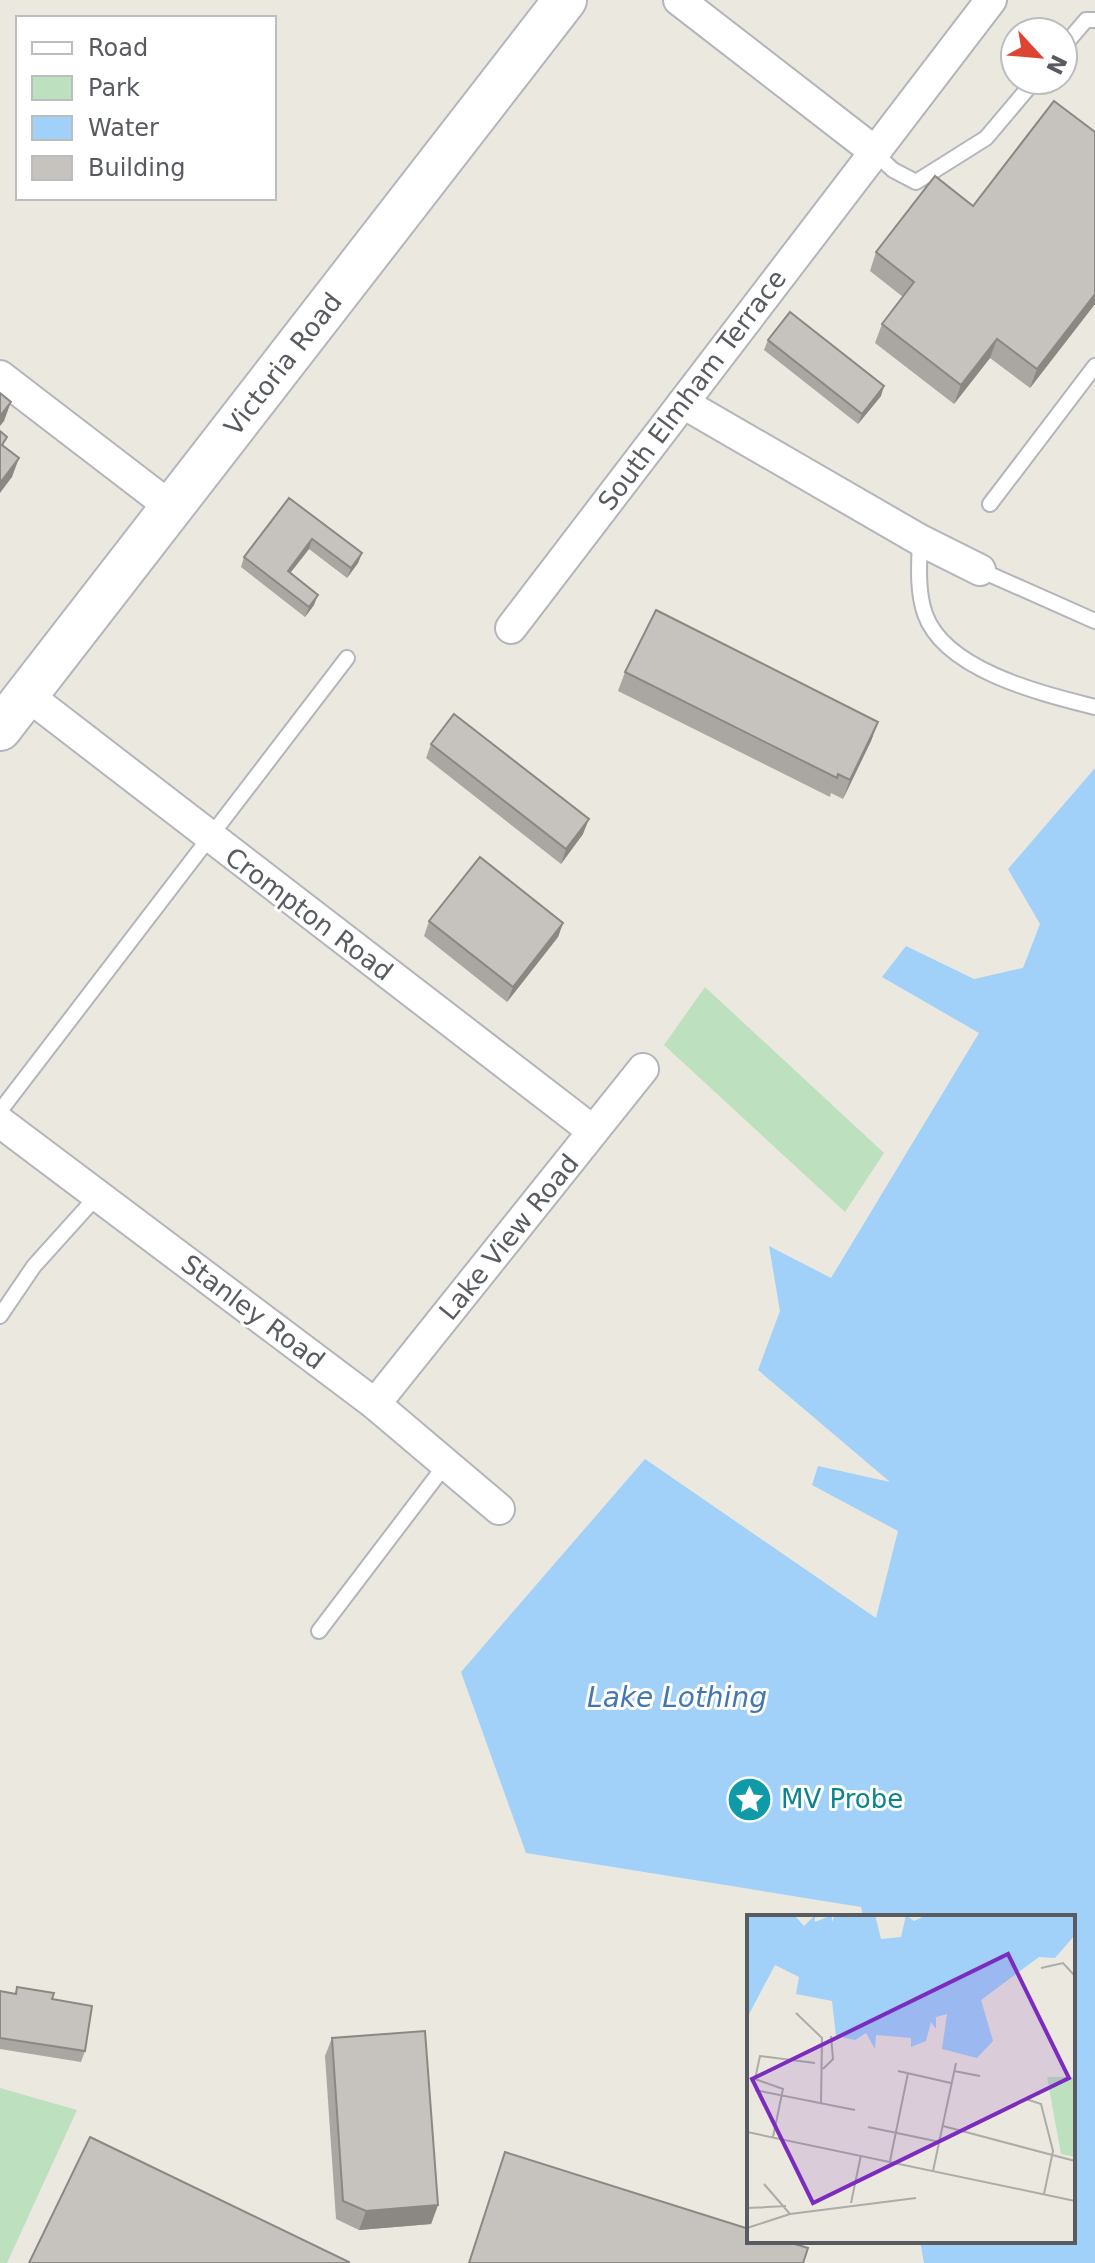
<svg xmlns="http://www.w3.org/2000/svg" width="1095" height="2263" font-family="'DejaVu Sans',sans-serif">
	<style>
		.green { fill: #bde1be }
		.water { fill: #a1d1f9 }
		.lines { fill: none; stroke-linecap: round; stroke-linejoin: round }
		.lane-casing { stroke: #b2b5ba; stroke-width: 18 }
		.street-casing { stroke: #b2b5ba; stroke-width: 34 }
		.secondary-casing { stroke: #b3b6bc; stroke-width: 46 }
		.lane { stroke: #fff; stroke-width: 14 }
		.street { stroke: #fff; stroke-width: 30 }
		.secondary { stroke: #fff; stroke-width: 42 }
		.wall { fill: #aaa7a3 }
		.shaded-wall { fill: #8b8884 }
		.building { fill: #c6c2bd; stroke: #8b8884; stroke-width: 2 }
		.labels { text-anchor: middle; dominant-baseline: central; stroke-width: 6; stroke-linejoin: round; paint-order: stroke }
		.street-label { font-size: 26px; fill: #585b60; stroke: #fff }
		.culture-label { font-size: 26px; fill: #0d838f; stroke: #fff; text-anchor: start }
		.water-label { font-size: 28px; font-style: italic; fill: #4377b2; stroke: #fff }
		.inset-road { fill: none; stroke: #acaca8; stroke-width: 2 }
		.view { fill: #7b2cbf; fill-opacity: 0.15; stroke: #7b2cbf; stroke-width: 4 }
		.inset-edge { fill: none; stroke: #585b60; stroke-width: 4 }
	</style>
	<rect width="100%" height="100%" fill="#ebe8df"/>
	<!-- green -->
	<g class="green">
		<path d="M705 987 884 1153 845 1212 664 1045Z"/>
		<path d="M0 2088 77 2110 7 2263H0Z"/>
	</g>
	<!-- water -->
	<path class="water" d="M1095 768V2263H924L920 2241H1073V1917H863L861 1907 526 1853 461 1672 645 1459 876 1618 898 1531 812 1485 818 1466 890 1482 758 1370 780 1311 769 1246 831 1278 979 1033 882 977 906 946 974 979 1023 968 1040 924 1008 869Z"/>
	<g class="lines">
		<defs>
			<g id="lane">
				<path d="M1063 47 1086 20H1095"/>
				<path d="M874 152 893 170 916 182 986 138 1035 80"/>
				<path d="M990 504 1095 366"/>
				<path d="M920 540C919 564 917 591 925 614 945 671 1044 694 1095 707"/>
				<path d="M980 570 1095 621"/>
				<path d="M0 1111 347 658"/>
				<path d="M0 1316 34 1266 98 1195"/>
				<path d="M319 1631 446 1464"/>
			</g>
			<g id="street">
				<path d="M679 0 874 151"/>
				<path d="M0 376 172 508"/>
				<path d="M683 403 920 540 980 570"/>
				<path d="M511 628 991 0"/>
				<path d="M27 695 593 1131"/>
				<path d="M0 1122 375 1404 499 1509"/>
				<path d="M375 1404 643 1069"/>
			</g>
			<path id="secondary" d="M0 729 565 0"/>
		</defs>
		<!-- lane casing -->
		<use href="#lane" class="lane-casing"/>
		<!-- street casing -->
		<use href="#street" class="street-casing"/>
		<!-- secondary casing -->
		<use href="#secondary" class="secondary-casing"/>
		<!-- lane -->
		<use href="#lane" class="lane"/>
		<!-- street -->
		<use href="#street" class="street"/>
		<!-- secondary -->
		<use href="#secondary" class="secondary"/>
	</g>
	<!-- wall -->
	<g class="wall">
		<path d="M1095 132V304L1030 388 990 358 954 404 875 343 882 324 903 297 870 271 876 252 973 206Z"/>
		<path d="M768 340 881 396 858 424 764 350Z"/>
		<path d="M289 498 362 553 358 563 347 578 309 549 290 573 314 605 305 617 241 567 244 557Z"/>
		<path d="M625 672 878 722 871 741 843 799 831 793 830 797 618 691Z"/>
		<path d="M431 744 583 834 561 864 426 758Z"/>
		<path d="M429 921 563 923 558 937 507 1002 424 936Z"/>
		<path d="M17 1987 52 1999 85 2051 81 2062 0 2049V1991L15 1994Z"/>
		<path d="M332 2038 438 2205 431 2224 359 2230 336 2219 325 2056Z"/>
	</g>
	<!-- shaded-wall -->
	<g class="shaded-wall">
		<path d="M1095 294V304L1030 388 1037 369Z"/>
		<path d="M997 339 990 358 954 404 961 385Z"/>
		<path d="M884 386 881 396 858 424 862 414Z"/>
		<path d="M11 402 4 421 0 426V416Z"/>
		<path d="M19 458 12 477 0 493V483Z"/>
		<path d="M312 539 309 549 284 581 288 571Z"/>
		<path d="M362 553 358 563 347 578 351 568Z"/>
		<path d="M318 595 314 605 305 617 309 607Z"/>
		<path d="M878 722 871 741 843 799 850 780Z"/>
		<path d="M589 819 583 834 561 864 566 849Z"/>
		<path d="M563 923 558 937 507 1002 513 987Z"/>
		<path d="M438 2205 431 2224 359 2230 366 2211Z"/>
	</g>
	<!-- building -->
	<g class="building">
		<path d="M1054 101 1095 132V294L1037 369 997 339 961 385 882 324 914 282 876 252 935 176 973 206Z"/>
		<path d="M790 312 884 386 862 414 768 340Z"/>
		<path d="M0 393 11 402 0 416Z"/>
		<path d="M0 431 7 437 2 445 19 458 0 483Z"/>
		<path d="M289 498 362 553 351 568 312 539 288 571 318 595 309 607 244 557Z"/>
		<path d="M656 610 878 722 850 780 838 774 837 778 625 672Z"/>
		<path d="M454 714 589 819 566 849 431 744Z"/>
		<path d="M480 857 563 923 513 987 429 921Z"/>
		<path d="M17 1987 54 1993 52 1999 92 2006 85 2051 0 2038V1991L16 1994Z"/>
		<path d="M425 2031 438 2205 366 2211 343 2201 332 2038Z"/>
		<path d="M90 2137 349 2262 348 2263H29Z"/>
		<path d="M505 2152 749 2229V2241H785L808 2248 803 2263H469Z"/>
	</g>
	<!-- icons -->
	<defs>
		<symbol id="sight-disc" viewBox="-11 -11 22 22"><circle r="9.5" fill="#0f9aa8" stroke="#fff"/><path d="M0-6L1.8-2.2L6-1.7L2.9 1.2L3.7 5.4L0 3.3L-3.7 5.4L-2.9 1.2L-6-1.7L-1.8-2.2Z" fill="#fff"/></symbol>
	</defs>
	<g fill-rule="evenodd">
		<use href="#sight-disc" x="724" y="1774" width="51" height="51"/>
	</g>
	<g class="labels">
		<!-- street labels -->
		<g class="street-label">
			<text transform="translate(283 364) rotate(-52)">Victoria Road</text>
			<text transform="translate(692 390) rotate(-53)">South Elmham Terrace</text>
			<text transform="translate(309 914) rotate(37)">Crompton Road</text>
			<text transform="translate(509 1237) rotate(-51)">Lake View Road</text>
			<text transform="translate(253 1312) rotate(37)">Stanley Road</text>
		</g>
		<!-- culture labels -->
		<g class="culture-label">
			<text x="781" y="1799">MV Probe</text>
		</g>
		<!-- water labels -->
		<g class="water-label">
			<text x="677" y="1697">Lake Lothing</text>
		</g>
	</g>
	<!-- overview -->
	<g transform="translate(747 1915)">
		<rect width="328" height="328" fill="#ebe8df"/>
		<path d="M300 162H328V242L314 239Z" fill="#bde1be"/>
		<path d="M0 0H47L57 11 68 0V7L85 0V7L88 0H128L134 24 154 22 159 0 167 6 180 0H328V20L308 43 292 42 234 85 246 126 230 143 195 134 200 99 189 102V114L184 107 179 126 164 132V123L129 120 128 134 119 118 108 125 89 121 85 86 49 79 52 62 28 50 0 103Z" fill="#a1d1f9"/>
		<path class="inset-road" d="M294 53 316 48 328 61M49 98 75 123 74 188M76 154 86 144 84 121M151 156 204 168M207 156 233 161M8 175 108 195M279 184 294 189 306 236 297 279M196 211 328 246M121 212 193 227M0 217 328 286M26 222 36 174 8 164 13 141 68 148M143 246 161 158M186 256 209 148M17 269 43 299M104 288 114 240M0 293 39 291M0 313 43 299 169 283M173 328H240"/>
		<path class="view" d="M261 39 322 163 66 288 5 164Z"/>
		<rect width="328" height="328" class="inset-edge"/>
	</g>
	<!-- legend -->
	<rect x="16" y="16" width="260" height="184" fill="#ffffff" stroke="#bcbdbf" stroke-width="2"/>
	<rect x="32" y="42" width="40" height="12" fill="#ffffff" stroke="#bcbdbf" stroke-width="2"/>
	<text x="88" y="56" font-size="24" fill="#585b60">Road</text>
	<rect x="32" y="76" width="40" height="24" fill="#bde1be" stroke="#bcbdbf" stroke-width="2"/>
	<text x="88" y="96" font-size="24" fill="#585b60">Park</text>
	<rect x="32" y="116" width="40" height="24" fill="#a1d1f9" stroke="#bcbdbf" stroke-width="2"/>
	<text x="88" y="136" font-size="24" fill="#585b60">Water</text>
	<rect x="32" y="156" width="40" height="24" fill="#c6c2bd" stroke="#bcbdbf" stroke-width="2"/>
	<text x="88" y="176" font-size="24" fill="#585b60">Building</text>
	<!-- north arrow -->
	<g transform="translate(1039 56) rotate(116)"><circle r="38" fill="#ffffff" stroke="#bcbdbf" stroke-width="2"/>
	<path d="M0-6L14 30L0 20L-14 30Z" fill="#de4432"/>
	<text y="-12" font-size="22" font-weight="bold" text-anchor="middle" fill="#585b60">N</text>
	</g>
</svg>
